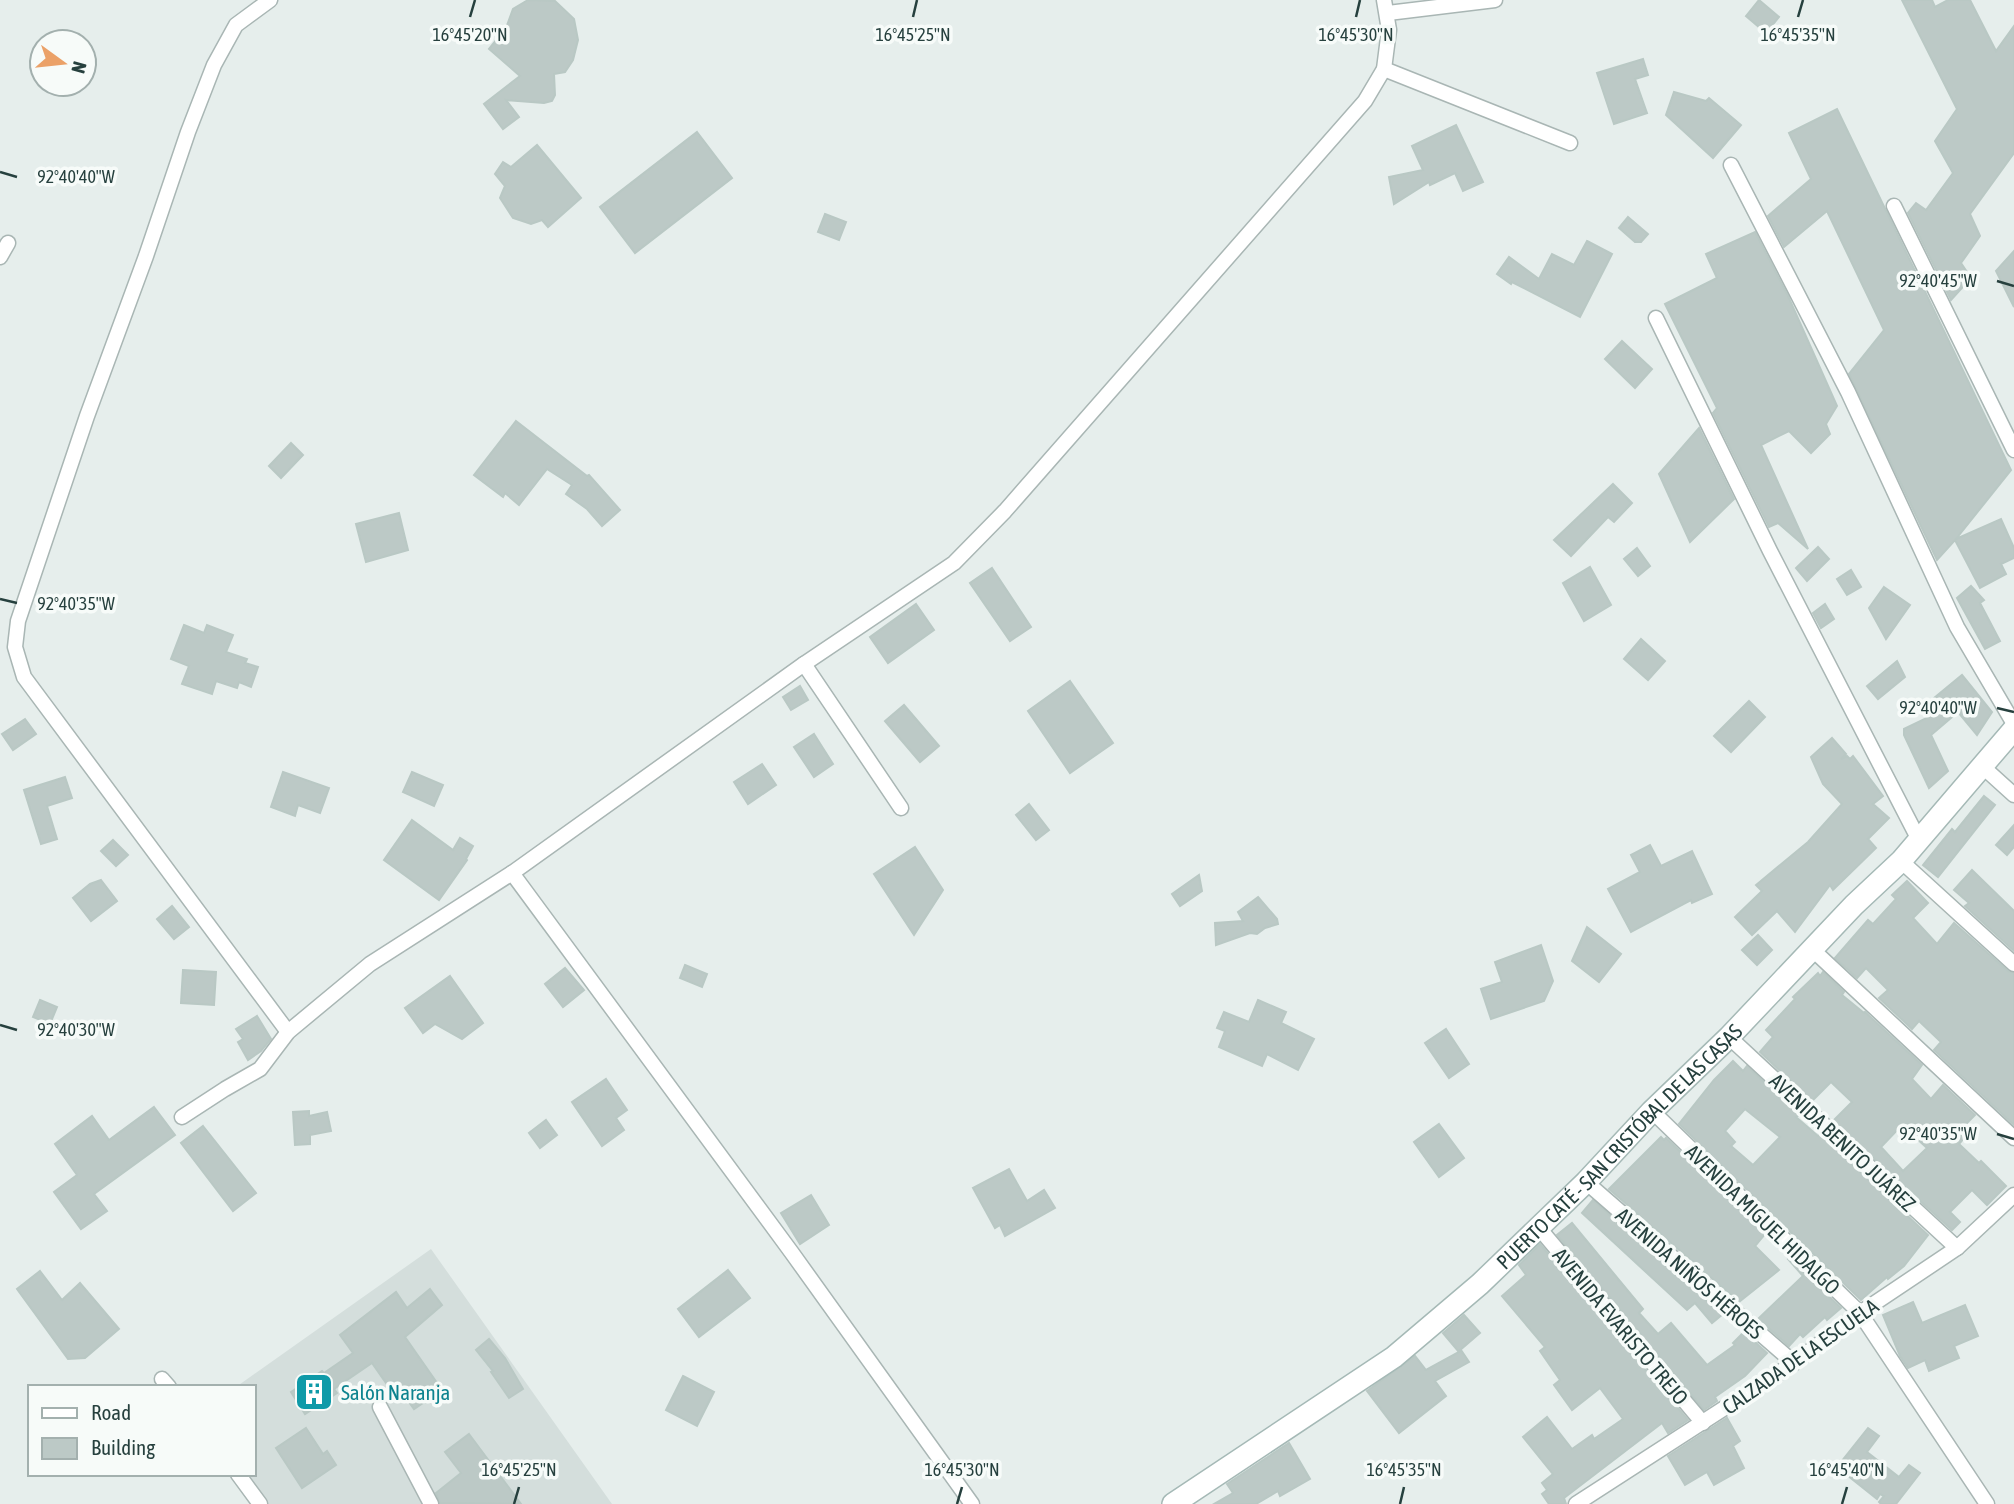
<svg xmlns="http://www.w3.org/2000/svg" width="2014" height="1504" font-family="'Asap Condensed',sans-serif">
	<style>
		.built { fill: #d4dedc }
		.building { fill: #bcc9c6; stroke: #b9c8c4; stroke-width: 2; fill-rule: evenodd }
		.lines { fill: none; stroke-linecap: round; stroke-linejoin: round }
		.street-casing { stroke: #a9b6b4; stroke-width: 17 }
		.secondary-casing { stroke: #a5b9b6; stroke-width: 24 }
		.street { stroke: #fff; stroke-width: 14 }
		.secondary { stroke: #fff; stroke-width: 21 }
		.ticks { fill: none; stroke: #26403e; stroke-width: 2.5 }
		.labels { text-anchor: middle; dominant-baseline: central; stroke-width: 7; stroke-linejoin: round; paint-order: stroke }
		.street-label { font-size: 21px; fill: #26403e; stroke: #f7fbf9 }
		.culture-label { font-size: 21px; fill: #0d838f; stroke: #f7fbf9; text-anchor: start }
		.ticks-label { font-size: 18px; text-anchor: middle; fill: #26403e; stroke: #f7fbf9; stroke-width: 7; stroke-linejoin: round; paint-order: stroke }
	</style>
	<rect width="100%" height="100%" fill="#e6eeec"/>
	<!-- built -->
	<path class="built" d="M431 1249 612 1504H268L246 1474H254V1387H236Z"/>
	<!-- building -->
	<g class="building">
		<path d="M528 0 555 1 574 19 578 40 573 60 565 72 554 74 555 95 552 101 544 103 506 100 519 117 503 129 484 104 520 76 489 49 506 28 513 9Z"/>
		<path d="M1759 0 1779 17 1766 33 1746 16Z"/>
		<path d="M1902 0H1932L1935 7 1948 0H1970L1996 51 2014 26V153L1970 214 1980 236 1961 263 1971 278 1951 300 1908 213 1916 203 1926 210 1953 173 1935 141 1957 109Z"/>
		<path d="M1643 59 1648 75 1635 79 1647 113 1614 124 1597 73Z"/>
		<path d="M1674 92 1706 101 1709 98 1741 125 1713 158 1666 115Z"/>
		<path d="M1837 109 2011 470 1956 539 2001 519 2014 548V558L2001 564 2006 574 1980 588 1955 540 1937 560 1849 374 1884 330 1827 211 1784 247 1768 216 1811 179 1789 133Z"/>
		<path d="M1456 125 1483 182 1463 191 1455 173 1430 185 1429 182 1394 204 1389 177 1423 170 1412 146Z"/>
		<path d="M697 132 732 178 635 253 600 207Z"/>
		<path d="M537 145 581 198 548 227 542 220 531 224 513 218 500 198 505 186 495 174 503 162 511 167Z"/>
		<path d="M825 214 846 222 839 240 818 232Z"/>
		<path d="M1628 217 1648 234 1641 242H1635L1619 228Z"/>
		<path d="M1755 232 1788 296 1837 406 1826 424 1830 434 1811 453 1789 431 1761 445 1808 549 1778 523 1769 527 1713 413 1717 408 1665 304 1717 278 1706 254Z"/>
		<path d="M1587 241 1612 254 1580 317 1512 282 1511 284 1497 274 1509 257 1539 279 1552 254 1574 265Z"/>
		<path d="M2014 251V307L1996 271Z"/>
		<path d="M1622 341 1652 369 1635 388 1605 359Z"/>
		<path d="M516 421 587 476 589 475 620 510 602 526 587 509 566 494 572 485 547 469 519 505 505 493 503 497 474 475Z"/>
		<path d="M1699 428 1734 499 1690 542 1659 474Z"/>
		<path d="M291 443 303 455 281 478 269 466Z"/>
		<path d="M1613 484 1632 503 1614 522 1608 517 1571 556 1554 540Z"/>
		<path d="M399 513 408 550 366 562 356 524Z"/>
		<path d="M1818 547 1829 559 1807 581 1796 568Z"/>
		<path d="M1637 548 1650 566 1638 576 1624 559Z"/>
		<path d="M1590 567 1611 605 1584 621 1563 583Z"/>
		<path d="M992 568 1031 627 1010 641 970 583Z"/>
		<path d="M1851 570 1861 587 1847 595 1837 579Z"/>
		<path d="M1971 586 1984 600 1980 603 2000 641 1985 649 1957 598Z"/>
		<path d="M1884 587 1910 605 1886 639 1869 608Z"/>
		<path d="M916 604 934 630 888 663 870 637Z"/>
		<path d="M1825 604 1834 619 1821 628 1813 613Z"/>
		<path d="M184 625 204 633 207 625 233 635 226 652 247 659 245 663 258 667 251 687 239 682 237 688 216 681 212 694 182 684 189 666 171 659Z"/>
		<path d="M1641 639 1665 661 1648 680 1624 659Z"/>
		<path d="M1897 661 1905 677 1878 699 1867 686Z"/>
		<path d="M1962 675 1992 712 1977 735 1958 712 1931 735 1948 771 1929 788 1904 735V729L1931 716 1923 707Z"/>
		<path d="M1070 681 1113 743 1070 773 1028 711Z"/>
		<path d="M800 686 808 700 791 710 783 697Z"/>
		<path d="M1749 701 1765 717 1731 752 1714 736Z"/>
		<path d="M904 705 939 746 920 762 885 721Z"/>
		<path d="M25 719 36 734 13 750 2 734Z"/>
		<path d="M814 734 833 764 814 777 794 747Z"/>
		<path d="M1832 738 1846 754 1841 759 1847 756 1850 759 1853 756 1883 796 1873 804 1889 818 1868 839 1876 848 1833 890 1830 885 1795 932 1777 911 1752 935 1735 917 1762 891 1756 885 1808 842 1842 804 1823 784 1811 757Z"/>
		<path d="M762 764 776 785 748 804 734 782Z"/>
		<path d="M283 772 329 788 320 813 298 805 295 816 271 807Z"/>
		<path d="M412 772 443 785 434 806 403 792Z"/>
		<path d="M65 777 72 798 47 806 57 839 41 844 24 790Z"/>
		<path d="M1984 796 1995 805 1938 877 1923 865 1952 829 1955 832Z"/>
		<path d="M1029 804 1049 830 1036 840 1016 815Z"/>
		<path d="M412 820 453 850 460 838 473 846 466 859 467 860 439 900 384 860Z"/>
		<path d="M2014 825V847L2007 855 1996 845Z"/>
		<path d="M113 840 128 855 116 866 101 851Z"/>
		<path d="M1650 845 1661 866 1692 851 1712 894 1692 903 1691 900 1631 932 1608 889 1640 872 1631 855Z"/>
		<path d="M915 847 943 890 914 935 874 874Z"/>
		<path d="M1972 870 2014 911V951L1965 906 1969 903 1954 890Z"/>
		<path d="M1199 875 1202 891 1180 906 1172 894Z"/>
		<path d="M101 880 117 901 91 921 73 898 90 884Z"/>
		<path d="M1907 881 1928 903 1913 918 1937 944 1954 923 2008 971 2014 973V1125L1934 1050 1941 1042 1919 1021 1912 1029 1879 998 1888 990 1866 968 1857 978 1835 958 1868 920 1873 924 1896 899 1892 895Z"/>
		<path d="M1258 897 1277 919 1278 924 1265 928 1257 934 1250 933 1216 945 1215 923 1243 921 1238 912Z"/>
		<path d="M172 906 189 927 174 939 157 919Z"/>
		<path d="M1587 927 1621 954 1599 982 1572 961Z"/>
		<path d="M1758 935 1772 950 1757 965 1742 950Z"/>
		<path d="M1541 945 1553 981 1544 1001 1491 1019 1481 989 1502 982 1495 962Z"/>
		<path d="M685 965 707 974 702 987 680 978Z"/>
		<path d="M565 968 584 990 563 1007 545 984Z"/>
		<path d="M183 970 216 972 214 1005 181 1003Z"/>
		<path d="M1823 972 1844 992 1842 995 1864 1013 1865 1012 1922 1065 1912 1079 1931 1099 1943 1085 1975 1115 1958 1132 1964 1138 1959 1144 1979 1163 1981 1161 2006 1186 1987 1205 1972 1190 1950 1212 1960 1222 1952 1230 1833 1121 1852 1102 1831 1082 1812 1101 1760 1052 1773 1037 1766 1030 1795 999 1793 997 1818 973 1820 976ZM1902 1125 1927 1148 1903 1171 1881 1147Z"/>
		<path d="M450 976 483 1023 462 1039 435 1024 423 1033 405 1008Z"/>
		<path d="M40 1000 57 1007 50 1024 33 1017Z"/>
		<path d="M1258 1000 1286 1012 1281 1023 1314 1039 1298 1070 1267 1054 1262 1066 1219 1047 1225 1031 1217 1028 1224 1012 1249 1022Z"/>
		<path d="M257 1016 271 1039 261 1051 248 1060 238 1042 243 1039 236 1029Z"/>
		<path d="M1446 1029 1469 1064 1449 1078 1425 1043Z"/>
		<path d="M1733 1061 1743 1071 1747 1066 1799 1115 1796 1117 1818 1136 1820 1134 1928 1235 1904 1266 1888 1279 1887 1277 1861 1300 1679 1124 1714 1080ZM1745 1109 1780 1137 1753 1165 1731 1146 1735 1142 1725 1131Z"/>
		<path d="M606 1079 627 1110 616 1118 624 1130 602 1146 572 1102Z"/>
		<path d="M154 1107 175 1135 94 1194 107 1211 81 1229 54 1192 77 1175 55 1144 92 1116 109 1140Z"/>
		<path d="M309 1111V1116L327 1112 331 1131 310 1135V1144L295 1145 293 1112Z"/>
		<path d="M546 1120 557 1135 540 1148 529 1133Z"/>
		<path d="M1439 1124 1464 1158 1439 1177 1414 1142Z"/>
		<path d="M203 1126 256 1193 233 1211 181 1143Z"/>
		<path d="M1661 1137 1664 1140 1666 1138 1765 1234 1755 1246 1779 1270 1739 1302 1609 1189Z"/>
		<path d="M1009 1169 1027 1201 1044 1190 1055 1208 1005 1236 1000 1225 995 1228 973 1188Z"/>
		<path d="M811 1195 829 1225 800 1244 781 1213Z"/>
		<path d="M1593 1200 1723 1314 1712 1323 1695 1303 1687 1310 1582 1213Z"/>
		<path d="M1572 1223 1643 1309 1639 1313 1658 1334 1671 1323 1707 1365 1735 1345 1733 1343 1744 1332 1767 1353 1745 1376 1715 1397 1717 1401 1704 1410 1557 1235Z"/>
		<path d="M1540 1244 1688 1420 1668 1433 1662 1423 1564 1498 1566 1504H1549L1542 1494 1547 1490 1542 1483 1553 1474 1523 1437 1547 1417 1572 1449 1592 1435 1594 1439 1623 1419 1600 1388 1572 1410 1554 1385 1560 1380 1540 1351 1545 1347 1502 1296 1526 1275 1519 1265Z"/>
		<path d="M1789 1258 1841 1308 1827 1320 1825 1317 1803 1337 1800 1334 1789 1346 1758 1319 1803 1276 1788 1259Z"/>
		<path d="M728 1270 750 1298 699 1337 678 1309Z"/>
		<path d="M40 1271 62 1300 80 1283 119 1329 85 1358 68 1359 17 1289Z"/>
		<path d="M430 1289 442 1305 405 1337 442 1390 414 1409 399 1388 393 1393 372 1363 334 1389 337 1393 305 1414 291 1392 322 1371 324 1373 353 1353 340 1335 396 1292 407 1308Z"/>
		<path d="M1913 1302 1922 1323 1965 1305 1978 1336 1954 1346 1959 1358 1929 1371 1925 1360 1908 1368 1900 1356 1883 1315Z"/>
		<path d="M1464 1315 1480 1333 1459 1351 1461 1350 1469 1362 1435 1381 1446 1396 1399 1433 1367 1391 1415 1356 1426 1370 1459 1352 1443 1333Z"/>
		<path d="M489 1339 505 1358 523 1389 509 1398 491 1372 493 1371 476 1350Z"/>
		<path d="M683 1376 714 1392 697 1426 666 1410Z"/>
		<path d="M1727 1418 1740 1441 1733 1446 1744 1468 1714 1485 1707 1472 1685 1485 1668 1456Z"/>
		<path d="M306 1428 323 1454 327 1451 336 1465 302 1488 276 1448Z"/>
		<path d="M1868 1428 1879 1436 1867 1452 1899 1477 1909 1465 1920 1473 1896 1504H1881L1879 1502 1884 1496 1880 1494 1877 1499 1837 1467Z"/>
		<path d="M469 1434 521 1504 440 1503 436 1493 461 1473 445 1452Z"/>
		<path d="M1289 1443 1310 1479 1280 1496 1278 1491 1256 1504H1214L1233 1493 1227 1484Z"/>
	</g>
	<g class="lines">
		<defs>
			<g id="street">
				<path d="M270 0 236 25 214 65 188 132 146 256 87 416 18 621 15 647 24 677 288 1032"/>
				<path d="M1388 13 1495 0"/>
				<path d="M1384 69 1570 143"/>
				<path d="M1731 165 1848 392 1957 627 2014 724"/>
				<path d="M1894 206 2014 450"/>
				<path d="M0 257 8 243"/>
				<path d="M1656 318 1770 551 1919 840"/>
				<path d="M804 664 901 808"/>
				<path d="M1982 766 2014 795"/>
				<path d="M1901 861 2014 964"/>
				<path d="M512 873 792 1253 972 1504"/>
				<path d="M1813 950 2014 1138"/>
				<path d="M1729 1037 1957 1248"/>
				<path d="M1652 1111 1860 1313 1987 1504"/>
				<path d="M182 1117 225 1089 260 1069 288 1032 370 964 512 873 804 664 954 563 1005 511 1365 101 1384 69 1389 30 1384 0"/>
				<path d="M1586 1182 1794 1363"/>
				<path d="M1539 1228 1703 1423"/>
				<path d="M162 1379 169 1387"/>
				<path d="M380 1407 431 1504"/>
				<path d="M238 1474 260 1504"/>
				<path d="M1576 1504 1794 1363 1860 1313 1957 1248 2014 1195"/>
			</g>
			<g id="secondary">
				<path id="s1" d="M1173 1504 1394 1357 1480 1284 1586 1182 1652 1111 1729 1037 1854 905 1901 861 2014 729"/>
			</g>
		</defs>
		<!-- street casing -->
		<use href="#street" class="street-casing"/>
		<!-- secondary casing -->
		<use href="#secondary" class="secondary-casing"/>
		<!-- street -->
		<use href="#street" class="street"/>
		<!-- secondary -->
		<use href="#secondary" class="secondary"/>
	</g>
	<!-- ticks -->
	<path class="ticks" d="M470 17 475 0M913 17 917 0M1356 17 1360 0M1798 17 1803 0M0 172 17 177M1997 281 2014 286M0 599 17 603M1997 708 2014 712M0 1025 17 1030M1997 1134 2014 1139M514 1504 519 1487M957 1504 962 1487M1400 1504 1404 1487M1842 1504 1847 1487"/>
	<!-- icons -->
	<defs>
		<symbol id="building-square" viewBox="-11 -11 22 22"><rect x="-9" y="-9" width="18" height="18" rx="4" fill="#0f9aa8" stroke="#f7fbf9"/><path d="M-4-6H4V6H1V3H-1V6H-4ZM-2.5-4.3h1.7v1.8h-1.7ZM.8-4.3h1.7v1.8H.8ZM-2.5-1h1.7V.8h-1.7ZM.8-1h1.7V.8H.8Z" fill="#fff"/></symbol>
	</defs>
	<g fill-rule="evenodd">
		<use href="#building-square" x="292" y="1370" width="44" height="44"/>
	</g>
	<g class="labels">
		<!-- street labels -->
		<g class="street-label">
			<text transform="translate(1843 1142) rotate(43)">AVENIDA BENITO JUÁREZ</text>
			<text stroke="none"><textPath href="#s1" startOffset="574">PUERTO CATÉ - SAN CRISTÓBAL DE LAS CASAS</textPath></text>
			<text transform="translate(1763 1219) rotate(44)">AVENIDA MIGUEL HIDALGO</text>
			<text transform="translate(1690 1273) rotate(41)">AVENIDA NIÑOS HÉROES</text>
			<text transform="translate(1621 1326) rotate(50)">AVENIDA EVARISTO TREJO</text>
			<text transform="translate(1800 1356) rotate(-35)">CALZADA DE LA ESCUELA</text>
		</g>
		<!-- culture labels -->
		<g class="culture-label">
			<text x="341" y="1392">Salón Naranja</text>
		</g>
	</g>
	<g class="ticks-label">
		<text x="470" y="41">16°45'20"N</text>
		<text x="913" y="41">16°45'25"N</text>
		<text x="1356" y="41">16°45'30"N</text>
		<text x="1798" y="41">16°45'35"N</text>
		<text x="76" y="183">92°40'40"W</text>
		<text x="1938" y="287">92°40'45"W</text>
		<text x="76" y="610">92°40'35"W</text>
		<text x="1938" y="714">92°40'40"W</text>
		<text x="76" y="1036">92°40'30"W</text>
		<text x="1938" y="1140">92°40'35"W</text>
		<text x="519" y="1476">16°45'25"N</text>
		<text x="962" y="1476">16°45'30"N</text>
		<text x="1404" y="1476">16°45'35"N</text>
		<text x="1847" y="1476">16°45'40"N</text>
	</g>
	<!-- legend -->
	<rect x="28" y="1385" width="228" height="91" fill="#f7fbf9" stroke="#a3b0ae" stroke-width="2"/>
	<rect x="42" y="1408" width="35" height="10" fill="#ffffff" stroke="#a3b0ae" stroke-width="2"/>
	<text x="91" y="1420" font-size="21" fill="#26403e">Road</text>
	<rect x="42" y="1438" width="35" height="21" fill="#bcc9c6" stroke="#a3b0ae" stroke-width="2"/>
	<text x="91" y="1455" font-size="21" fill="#26403e">Building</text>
	<!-- north arrow -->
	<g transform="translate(63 63) rotate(105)"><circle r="33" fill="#f7fbf9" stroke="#a3b0ae" stroke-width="2"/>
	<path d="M0-5L12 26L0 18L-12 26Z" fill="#eba168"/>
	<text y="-10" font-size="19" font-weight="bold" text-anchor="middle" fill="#26403e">N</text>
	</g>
</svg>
